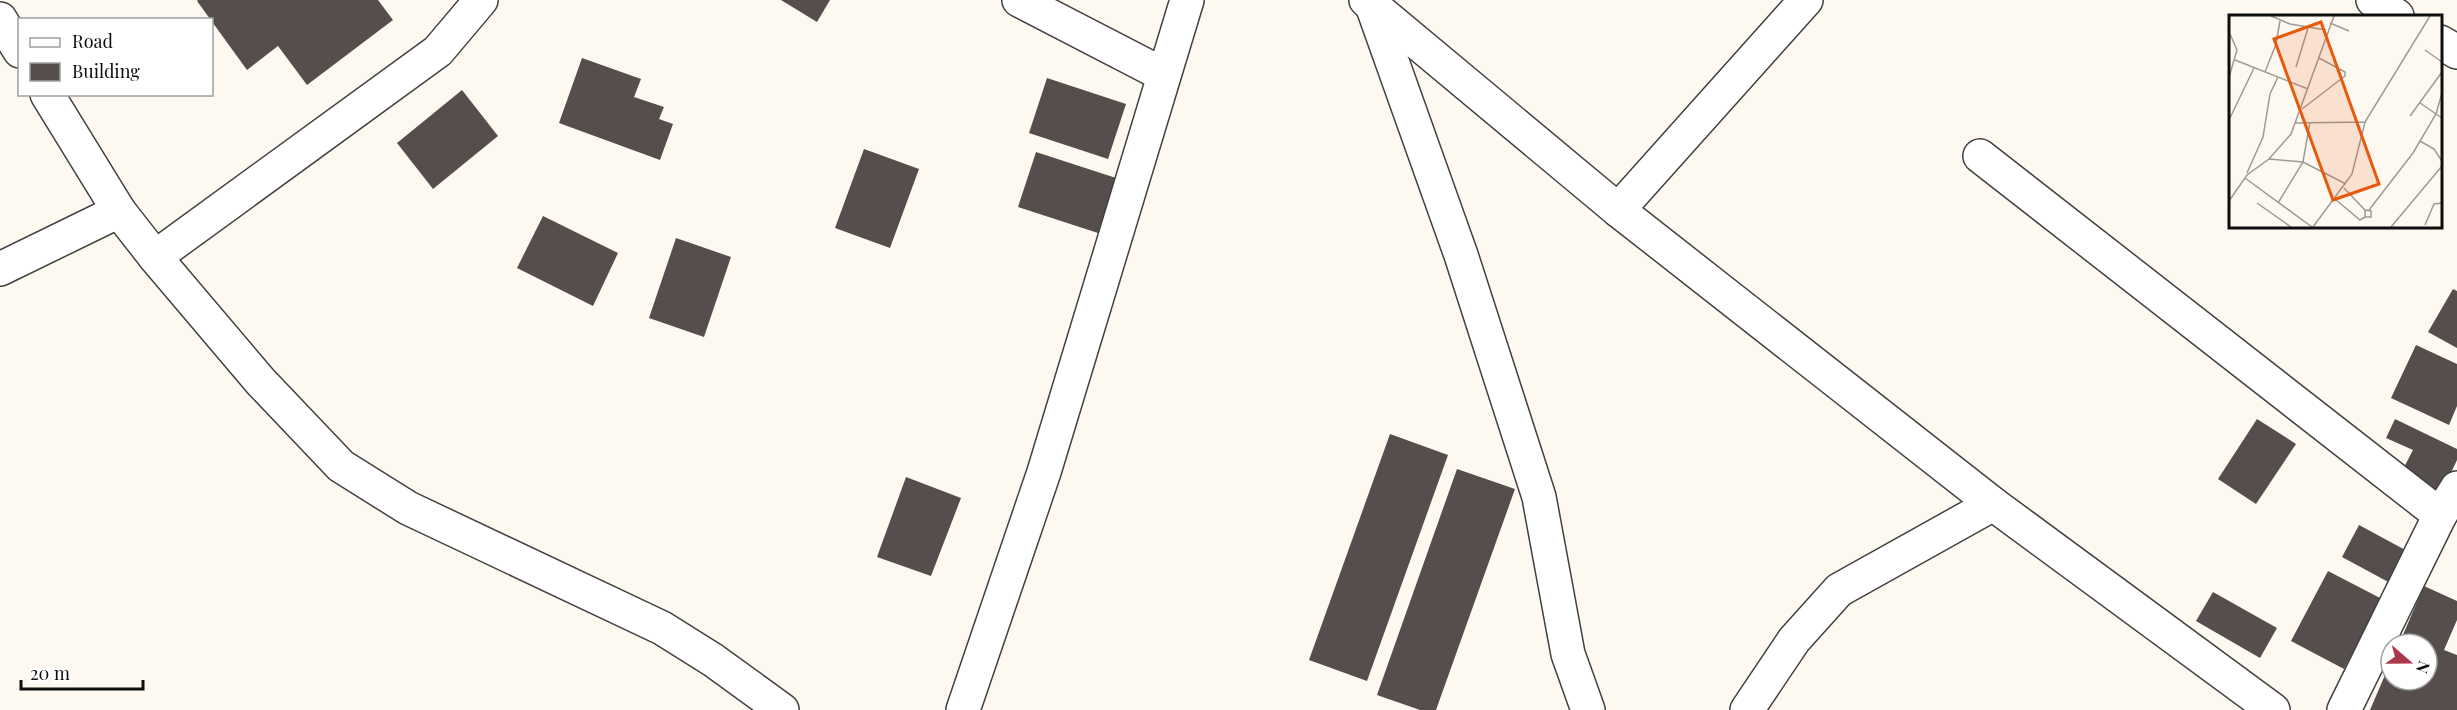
<svg xmlns="http://www.w3.org/2000/svg" width="2457" height="710" font-family="'Playfair Display',serif">
	<style>
		.building { fill: #554e4c }
		.lines { fill: none; stroke-linecap: round; stroke-linejoin: round }
		.minor-casing { stroke: #414141; stroke-width: 36 }
		.minor { stroke: #fff; stroke-width: 33 }
		.inset-road { fill: none; stroke: #9d9b96; stroke-width: 1.5 }
		.view { fill: #e8590c; fill-opacity: 0.15; stroke: #e8590c; stroke-width: 3 }
		.inset-edge { fill: none; stroke: #0e0e0e; stroke-width: 3 }
	</style>
	<rect width="100%" height="100%" fill="#fdf9f1"/>
	<!-- building -->
	<g class="building">
		<path d="M198 0H378L393 20 307 85 278 46 247 70 197 1Z"/>
		<path d="M781 0H830L817 22Z"/>
		<path d="M582 58 641 79 634 97 664 107 659 119 673 124 660 160 559 123Z"/>
		<path d="M1047 78 1126 104 1108 159 1029 133Z"/>
		<path d="M462 90 498 136 433 189 397 143Z"/>
		<path d="M864 149 919 169 890 248 835 228Z"/>
		<path d="M1036 152 1116 178 1098 233 1018 207Z"/>
		<path d="M543 216 618 253 593 306 517 268Z"/>
		<path d="M676 238 731 257 704 337 649 318Z"/>
		<path d="M2453 289 2457 291V348L2428 332Z"/>
		<path d="M2416 345 2457 364V406L2449 425 2391 398Z"/>
		<path d="M2257 419 2296 444 2256 504 2218 479Z"/>
		<path d="M2395 419 2457 449V460L2440 496 2399 477 2413 450 2386 438Z"/>
		<path d="M1390 434 1448 455 1367 681 1309 660Z"/>
		<path d="M1457 469 1515 489 1436 710H1420L1377 695Z"/>
		<path d="M906 477 961 498 931 576 877 557Z"/>
		<path d="M2359 525 2409 552 2392 584 2342 557Z"/>
		<path d="M2328 571 2382 599 2344 669 2291 641Z"/>
		<path d="M2424 586 2457 601V620L2444 650 2457 655V710H2370L2391 661V680H2427V644H2399Z"/>
		<path d="M2213 592 2277 628 2260 658 2196 621Z"/>
	</g>
	<g class="lines">
		<defs>
			<g id="minor">
				<path d="M1019 0 1164 75"/>
				<path d="M1366 0 1618 210 1993 504 2273 710"/>
				<path d="M2373 0 2397 16"/>
				<path d="M1373 8 1461 255 1539 497 1568 654 1588 710"/>
				<path d="M0 19 20 51"/>
				<path d="M2440 42 2457 52"/>
				<path d="M47 94 119 211 155 257 261 382 341 466 408 508 662 628 713 660 782 710"/>
				<path d="M1980 156 2440 515"/>
				<path d="M1618 210 1806 0"/>
				<path d="M155 257 438 51 481 0"/>
				<path d="M0 269 119 211"/>
				<path d="M963 710 1044 472 1187 0"/>
				<path d="M1747 710 1794 640 1839 590 1993 504"/>
				<path d="M2344 710 2440 515 2457 488"/>
			</g>
		</defs>
		<!-- minor casing -->
		<use href="#minor" class="minor-casing"/>
		<!-- minor -->
		<use href="#minor" class="minor"/>
	</g>
	<!-- overview -->
	<g transform="translate(2229 15)">
		<rect width="213" height="213" fill="#fdf9f1"/>
		<path class="inset-road" d="M42 1 61 9 97 15M101 8 120 16M196 35 213 47M6 45 79 74M67 52 79 13M36 57 47 29 51 6M0 62 8 35 1 19M191 88 213 103M73 94 116 61V57L90 43M181 101 213 57M0 105 25 53M66 108 136 107M191 126 205 134 213 146M40 144 74 147 117 169M18 158 34 122 41 79 49 62M16 163 83 212M115 173 136 195 142 196V202H136V195M106 184 131 205 136 202M0 186 18 160 40 144 62 119 105 1M28 188 62 212M49 188 74 147 81 107M140 195 184 138 207 99 213 78M196 210 205 189 213 188M84 212 123 159 136 107 201 1M162 212 213 151"/>
		<path class="view" d="M92 7 150 169 104 185 45 24Z"/>
		<rect width="213" height="213" class="inset-edge"/>
	</g>
	<!-- legend -->
	<rect x="18" y="18" width="195" height="78" fill="#ffffff" stroke="#9f9f9f" stroke-width="1.5"/>
	<rect x="30" y="38" width="30" height="9" fill="#ffffff" stroke="#9f9f9f" stroke-width="1.5"/>
	<text x="72" y="48" font-size="18" fill="#0e0e0e">Road</text>
	<rect x="30" y="63" width="30" height="18" fill="#554e4c" stroke="#9f9f9f" stroke-width="1.5"/>
	<text x="72" y="78" font-size="18" fill="#0e0e0e">Building</text>
	<!-- north arrow -->
	<g transform="translate(2409 662) rotate(110)"><circle r="28" fill="#ffffff" stroke="#9f9f9f" stroke-width="1.5"/>
	<path d="M0-4.5L10 22L0 15L-10 22Z" fill="#ad374b"/>
	<text y="-9" font-size="16" font-weight="bold" text-anchor="middle" fill="#0e0e0e">N</text>
	</g>
	<!-- scale -->
	<path d="M21 680v9h122v-9" fill="none" stroke="#0e0e0e" stroke-width="3"/>
	<text x="30" y="680" font-size="18" fill="#0e0e0e" stroke="#ffffff" stroke-width="4.5" paint-order="stroke">20 m</text>
</svg>
